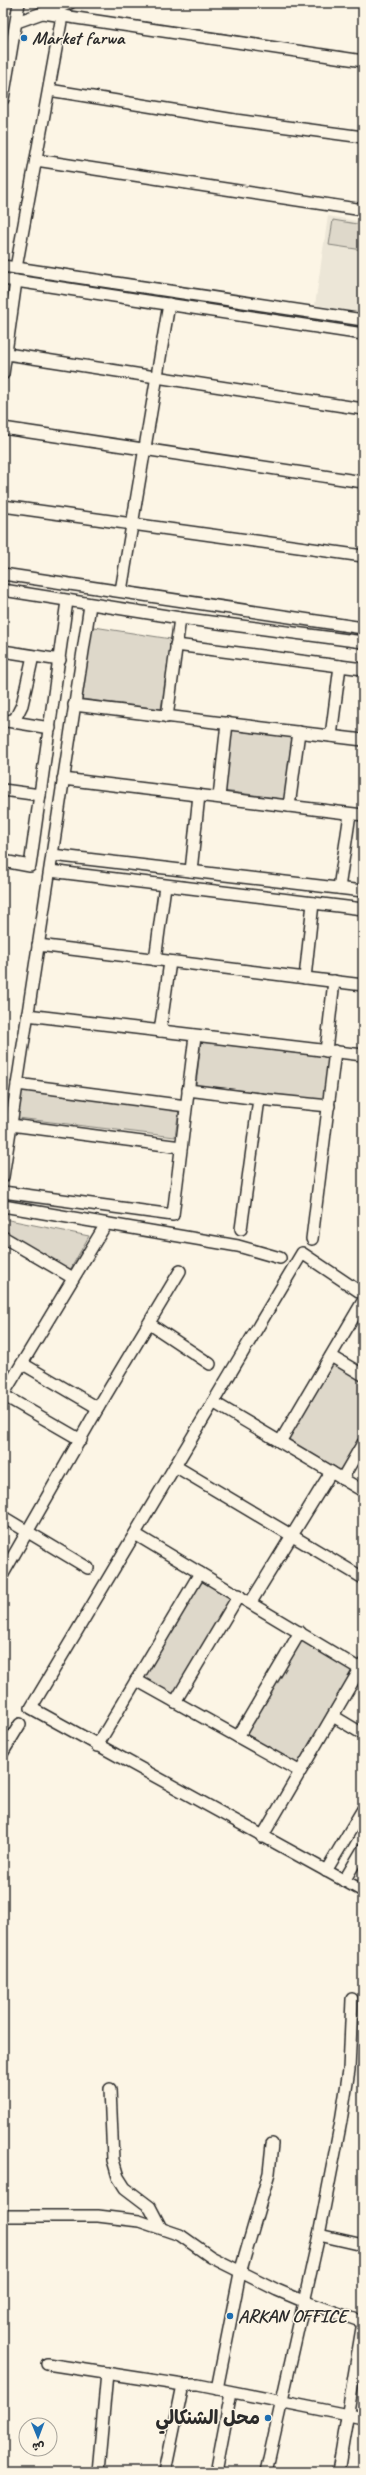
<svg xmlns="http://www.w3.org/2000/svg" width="366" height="2475" font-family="Caveat,'Playpen Sans Arabic',sans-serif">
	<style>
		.built { fill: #ece6d7 }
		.green { fill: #ded8ca; stroke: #84827a }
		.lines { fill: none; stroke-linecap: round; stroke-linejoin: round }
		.minor-casing { stroke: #2b2b2b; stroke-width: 14 }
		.minor { stroke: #fcf5e5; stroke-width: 11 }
		.poi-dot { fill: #1f6fb2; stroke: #fcf5e5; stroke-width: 1.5 }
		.labels { text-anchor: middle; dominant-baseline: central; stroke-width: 3; stroke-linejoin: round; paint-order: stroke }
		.poi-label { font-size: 19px; font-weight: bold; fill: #2b2b2b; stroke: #fcf5e5; text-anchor: start }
	</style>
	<rect width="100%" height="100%" fill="#fcf5e5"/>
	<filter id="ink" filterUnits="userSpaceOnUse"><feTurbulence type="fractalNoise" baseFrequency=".025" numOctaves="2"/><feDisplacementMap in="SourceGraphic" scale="8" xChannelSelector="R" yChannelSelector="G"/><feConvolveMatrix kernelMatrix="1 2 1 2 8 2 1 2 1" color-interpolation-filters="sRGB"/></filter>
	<g filter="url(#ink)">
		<!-- built -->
		<path class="built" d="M328 216 363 222V313L315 305Z"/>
		<!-- green -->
		<g class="green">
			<path d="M333 220 363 225V250L329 245Z"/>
			<path d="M94 627 171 639 161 709 82 699 92 628Z"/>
			<path d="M232 730 292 737 284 799 224 791Z"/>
			<path d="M201 1042 329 1057 324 1100 196 1085Z"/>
			<path d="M21 1090 179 1109 175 1137 18 1118Z"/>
			<path d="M4 1219 89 1236 70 1270 3 1231Z"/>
			<path d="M332 1362 363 1380V1432L340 1470 287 1438Z"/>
			<path d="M203 1579 233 1597 173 1696 144 1679Z"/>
			<path d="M301 1641 354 1672 298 1766 245 1735Z"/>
		</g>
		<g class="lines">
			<defs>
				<g id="minor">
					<path d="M43 13 363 61"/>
					<path d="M17 22 70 3"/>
					<path d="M49 90 235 120 363 137"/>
					<path d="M3 99 19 3"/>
					<path d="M36 160 363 210"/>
					<path d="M3 266 363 320"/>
					<path d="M16 268 62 16"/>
					<path d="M3 279 363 334"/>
					<path d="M7 354 363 409"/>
					<path d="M3 374 16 281"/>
					<path d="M3 428 363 482"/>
					<path d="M3 506 363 556"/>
					<path d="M3 574 363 628"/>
					<path d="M3 590 180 618 363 642"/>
					<path d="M121 591 169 304"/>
					<path d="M176 645 363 669"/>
					<path d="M3 651 60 660"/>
					<path d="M74 705 363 740"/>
					<path d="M167 717 180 618"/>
					<path d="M7 721 50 728"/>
					<path d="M9 721 15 719 22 705 33 656"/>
					<path d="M331 736 340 666"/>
					<path d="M63 779 363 815"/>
					<path d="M3 790 40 795"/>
					<path d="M219 797 227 723"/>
					<path d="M289 806 299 732"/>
					<path d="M52 855 363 891"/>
					<path d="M3 861 30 866 67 601"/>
					<path d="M50 871 363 909"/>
					<path d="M191 871 199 795"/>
					<path d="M339 888 350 814"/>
					<path d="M38 945 363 985"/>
					<path d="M155 960 165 886"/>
					<path d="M305 978 313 903"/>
					<path d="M27 1015 363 1055"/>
					<path d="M160 1031 170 962"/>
					<path d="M326 1051 334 981"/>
					<path d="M17 1084 186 1106"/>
					<path d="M188 1090 259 1099 241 1229"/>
					<path d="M259 1099 329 1106"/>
					<path d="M11 1125 181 1147"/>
					<path d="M3 1177 90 605"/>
					<path d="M3 1192 173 1215 195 1036"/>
					<path d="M3 1206 238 1246 280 1258"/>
					<path d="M3 1237 73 1278"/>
					<path d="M312 1239 335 1051"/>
					<path d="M363 1294 302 1253 31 1708 363 1891"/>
					<path d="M150 1324 210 1364"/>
					<path d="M331 1356 363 1375"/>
					<path d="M23 1364 98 1408"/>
					<path d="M3 1395 106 1224"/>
					<path d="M3 1395 81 1440"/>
					<path d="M213 1402 363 1491"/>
					<path d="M280 1442 363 1301"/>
					<path d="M175 1466 363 1578"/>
					<path d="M342 1479 363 1443"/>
					<path d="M3 1517 88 1568"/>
					<path d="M135 1534 360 1669"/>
					<path d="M3 1574 98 1408 180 1271"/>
					<path d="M251 1602 331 1472"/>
					<path d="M136 1680 299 1771"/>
					<path d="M175 1702 239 1595"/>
					<path d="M333 1716 363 1734"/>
					<path d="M238 1737 300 1632"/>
					<path d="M97 1746 200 1573"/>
					<path d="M3 1752 20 1724"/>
					<path d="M262 1837 363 1664"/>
					<path d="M326 1871 363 1809"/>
					<path d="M344 1881 363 1849"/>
					<path d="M110 2089 113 2160 118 2177 125 2188 150 2207 161 2228"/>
					<path d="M3 2216H98L139 2221 180 2235 211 2257 277 2290 303 2301 363 2322"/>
					<path d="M319 2235 363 2245"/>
					<path d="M47 2364 183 2385H198L363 2418"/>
					<path d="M217 2389 240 2273 269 2173 272 2144"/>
					<path d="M98 2472 107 2373"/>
					<path d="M165 2472 183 2385"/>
					<path d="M216 2472 231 2393"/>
					<path d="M266 2472 319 2235 341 2121 349 2070 352 1999"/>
					<path d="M338 2472 363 2322"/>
				</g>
			</defs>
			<!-- minor casing -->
			<use href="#minor" class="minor-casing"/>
			<!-- minor -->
			<use href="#minor" class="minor"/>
		</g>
	</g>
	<!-- markers -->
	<g class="poi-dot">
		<circle cx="24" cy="38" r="4"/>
		<circle cx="230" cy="2316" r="4"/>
		<circle cx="268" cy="2418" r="4"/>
	</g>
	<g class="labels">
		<!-- poi labels -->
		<g class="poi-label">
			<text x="32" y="38">Market farwa</text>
			<text x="238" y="2316">ARKAN OFFICE</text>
			<text x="260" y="2418" text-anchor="end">محل الشنكالي</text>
		</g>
	</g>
	<!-- margin -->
	<rect width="366" height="2475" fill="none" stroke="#fcf5e5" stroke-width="16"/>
	<rect x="8" y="8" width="350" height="2459" fill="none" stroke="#2b2b2b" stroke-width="1.5" filter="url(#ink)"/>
	<!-- north arrow -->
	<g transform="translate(38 2437) rotate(179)"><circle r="19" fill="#fcf5e5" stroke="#a8a49b"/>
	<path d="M0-3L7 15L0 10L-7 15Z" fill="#1f6fb2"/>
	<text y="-6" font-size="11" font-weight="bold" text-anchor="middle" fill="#2b2b2b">ش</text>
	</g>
</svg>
